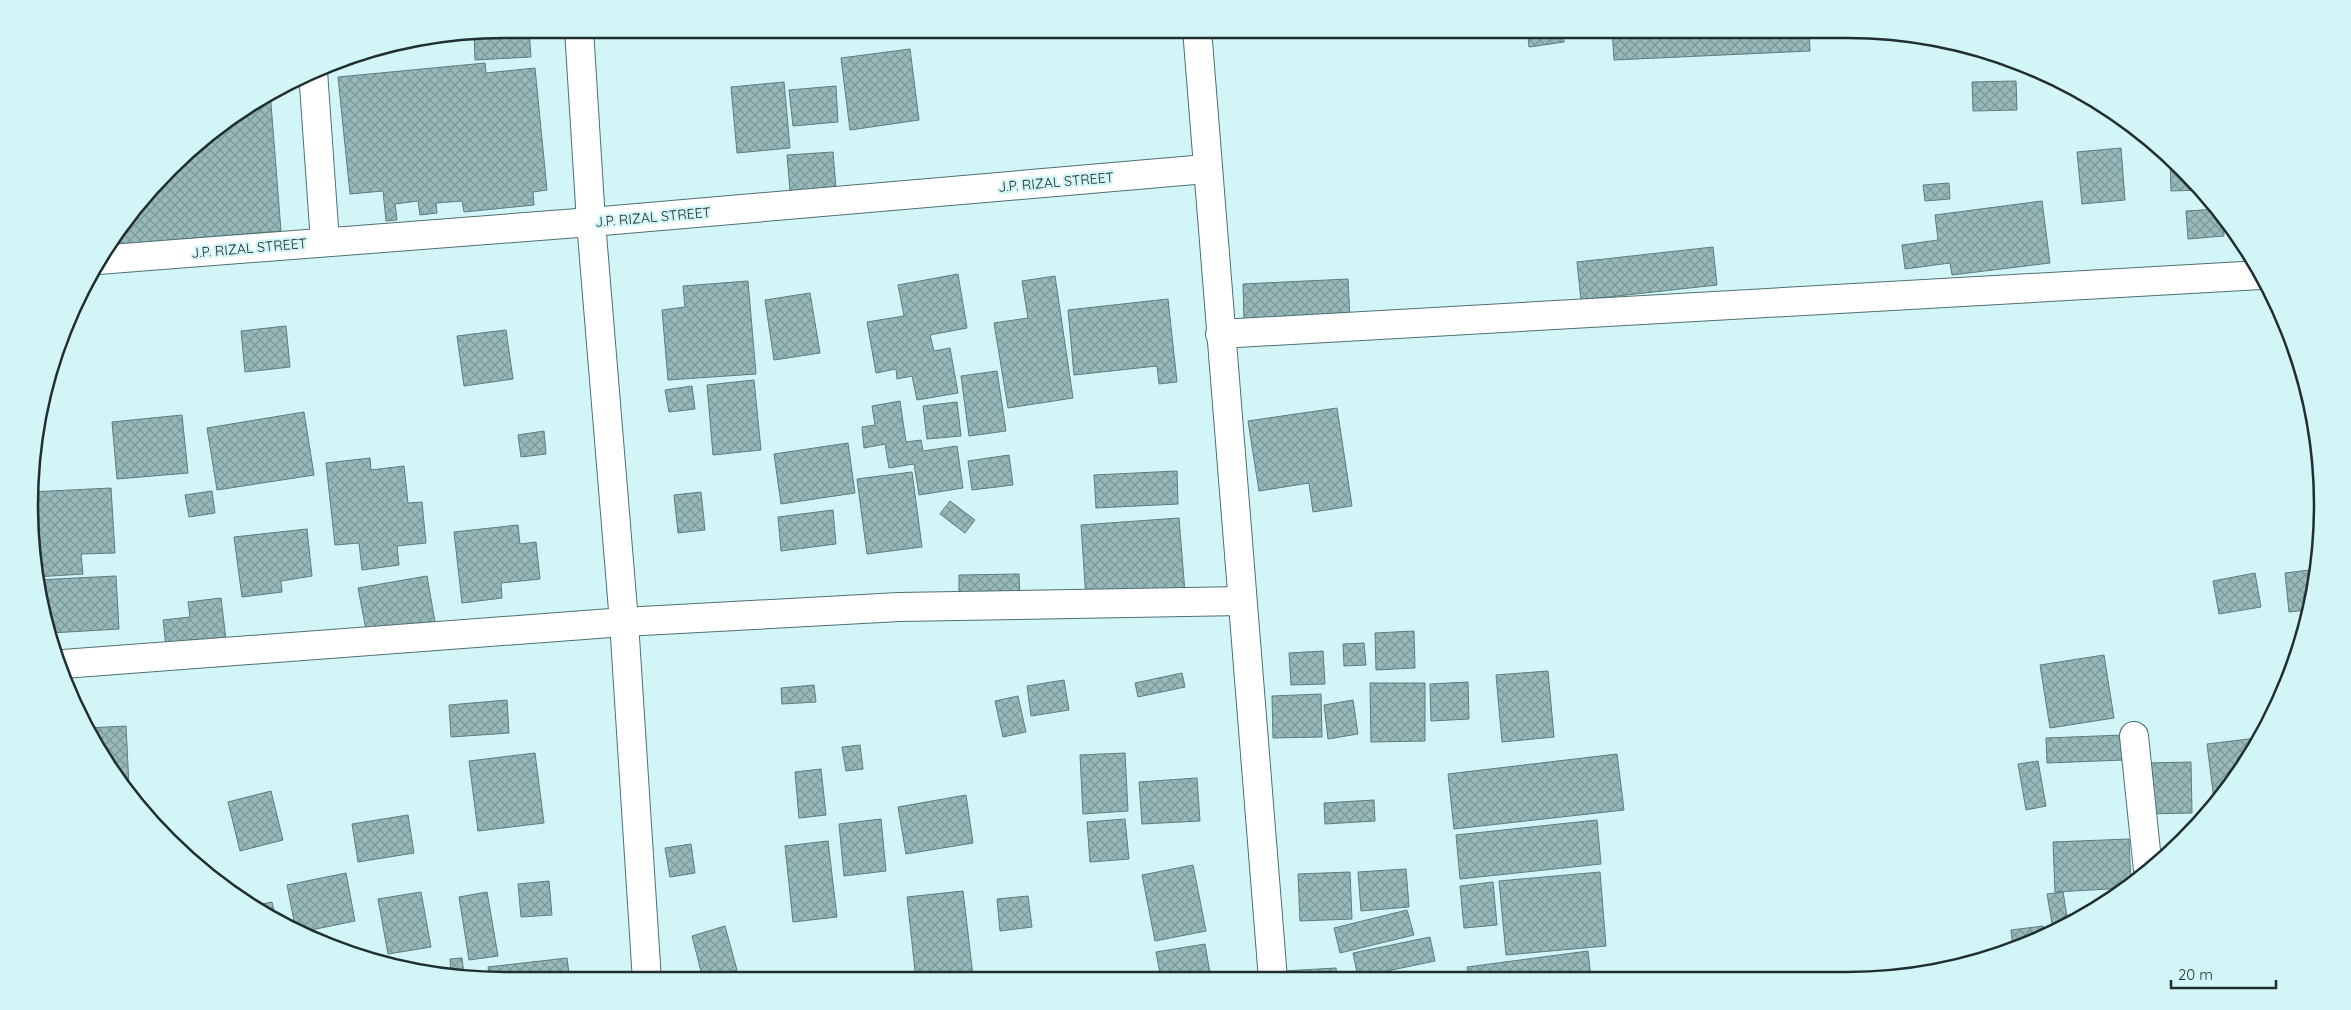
<svg xmlns="http://www.w3.org/2000/svg" width="2351" height="1010" font-family="Quicksand,sans-serif">
	<style>
		.building { fill: url(#building-cross-hatch); stroke: #5d7d7f }
		.lines { fill: none; stroke-linecap: round; stroke-linejoin: round }
		.street-casing { stroke: #507072; stroke-width: 30 }
		.secondary-casing { stroke: #507072; stroke-width: 30 }
		.street { stroke: #fff; stroke-width: 28 }
		.secondary { stroke: #fff; stroke-width: 28 }
		.labels { text-anchor: middle; dominant-baseline: central; stroke-width: 4.5; stroke-linejoin: round; paint-order: stroke }
		.street-label { font-size: 14px; fill: #212e2f; stroke: #d2f5f7 }
		.rim { fill: none; stroke: #212e2f; stroke-width: 2.5 }
	</style>
	<defs>
		<pattern id="building-cross-hatch" width="8" height="8" patternUnits="userSpaceOnUse" patternTransform="scale(1.25)"><rect width="8" height="8" fill="#97b9bb"/><path d="M0 0l8 8M0 8l8-8" fill="none" stroke="#7b9798"/></pattern>
	</defs>
	<rect width="100%" height="100%" fill="#d2f5f7"/>
	<!-- building -->
	<g class="building">
		<path d="M505 29H529L531 57 475 60 474 34Z"/>
		<path d="M1527 29H1563L1564 42 1529 47Z"/>
		<path d="M1612 29H1809L1810 51 1614 60Z"/>
		<path d="M910 49 919 120 850 130 841 58Z"/>
		<path d="M485 63 486 73 535 68 547 190 533 192 534 205 464 212 462 201 436 203 437 213 420 215 418 201 395 204 397 220 386 221 383 191 350 194 338 77Z"/>
		<path d="M2016 81 2017 110 1973 111 1972 82Z"/>
		<path d="M784 82 790 148 737 153 731 87Z"/>
		<path d="M836 86 838 122 793 126 789 90Z"/>
		<path d="M270 91 281 231 111 245 191 147Z"/>
		<path d="M2121 148 2125 200 2082 204 2077 152Z"/>
		<path d="M833 152 836 188 790 191 787 155Z"/>
		<path d="M2170 158 2201 190 2171 191Z"/>
		<path d="M1949 183 1950 199 1925 201 1923 185Z"/>
		<path d="M2042 201 2050 263 1952 275 1950 263 1905 269 1902 245 1938 240 1935 215Z"/>
		<path d="M2218 209 2223 214 2224 236 2188 239 2186 211Z"/>
		<path d="M1713 247 1717 285 1581 300 1577 262Z"/>
		<path d="M958 274 967 328 930 335 934 351 950 348 958 393 917 400 912 376 897 379 896 369 876 373 867 322 904 316 898 285Z"/>
		<path d="M1055 276 1073 398 1008 408 994 323 1028 318 1022 281Z"/>
		<path d="M1348 279 1350 318 1244 323 1243 284Z"/>
		<path d="M748 281 756 374 668 380 662 310 685 307 683 286Z"/>
		<path d="M810 293 820 353 774 360 765 300Z"/>
		<path d="M1168 299 1177 382 1159 384 1157 366 1074 375 1068 310Z"/>
		<path d="M286 326 290 367 245 372 241 331Z"/>
		<path d="M506 330 513 379 464 386 457 336Z"/>
		<path d="M997 371 1006 431 969 436 961 376Z"/>
		<path d="M754 380 761 450 713 455 707 385Z"/>
		<path d="M692 386 695 409 669 412 665 390Z"/>
		<path d="M900 401 906 442 921 440 923 451 957 446 963 488 919 495 914 464 889 468 885 444 864 448 862 427 875 425 872 406Z"/>
		<path d="M957 402 961 436 927 439 923 406Z"/>
		<path d="M1337 408 1352 506 1313 512 1309 483 1259 491 1248 421Z"/>
		<path d="M304 412 314 475 217 490 207 428Z"/>
		<path d="M182 415 188 473 117 479 112 422Z"/>
		<path d="M544 431 546 454 521 457 518 435Z"/>
		<path d="M848 443 855 493 781 504 774 454Z"/>
		<path d="M1009 455 1013 485 972 490 968 461Z"/>
		<path d="M370 458 371 470 404 466 408 503 422 502 426 543 397 546 399 565 362 570 359 543 335 545 326 463Z"/>
		<path d="M1177 471 1178 504 1096 508 1094 475Z"/>
		<path d="M912 472 922 547 867 554 857 479Z"/>
		<path d="M111 488 115 553 81 554 83 574 36 577 29 505 30 492Z"/>
		<path d="M212 491 215 513 189 517 185 495Z"/>
		<path d="M701 492 705 530 678 533 674 495Z"/>
		<path d="M950 501 975 520 965 533 940 514Z"/>
		<path d="M833 510 836 544 781 551 778 517Z"/>
		<path d="M1179 518 1185 593 1086 599 1081 525Z"/>
		<path d="M518 525 520 544 536 542 540 579 501 583 502 598 462 603 454 532Z"/>
		<path d="M307 529 312 576 281 581 282 592 242 597 234 537Z"/>
		<path d="M2318 569 2308 610 2289 612 2285 573Z"/>
		<path d="M2255 573 2261 607 2219 614 2213 581Z"/>
		<path d="M1019 574 1020 602 959 603V575Z"/>
		<path d="M116 576 119 629 51 633 38 598 36 580Z"/>
		<path d="M427 576 436 628 368 640 358 588Z"/>
		<path d="M221 598 227 648 167 655 163 620 190 617 188 602Z"/>
		<path d="M1414 631 1415 668 1376 670 1375 633Z"/>
		<path d="M1364 643 1366 665 1344 666 1343 644Z"/>
		<path d="M1323 651 1325 684 1291 685 1289 653Z"/>
		<path d="M2104 655 2114 718 2050 728 2040 665Z"/>
		<path d="M1548 671 1554 737 1502 742 1496 675Z"/>
		<path d="M1182 673 1185 687 1138 697 1135 683Z"/>
		<path d="M1064 680 1069 710 1031 716 1027 686Z"/>
		<path d="M1468 682 1469 719 1431 721 1430 684Z"/>
		<path d="M1370 683H1425V741L1371 742Z"/>
		<path d="M814 685 816 702 782 704 781 688Z"/>
		<path d="M1321 694 1322 737 1273 738 1272 696Z"/>
		<path d="M1018 696 1026 732 1003 737 995 701Z"/>
		<path d="M507 700 509 733 451 737 449 705Z"/>
		<path d="M1353 700 1358 734 1328 739 1324 705Z"/>
		<path d="M126 726 129 786H124L93 743 87 728Z"/>
		<path d="M2123 735 2124 760 2047 763 2046 738Z"/>
		<path d="M2257 738 2242 770 2214 800 2207 744Z"/>
		<path d="M860 745 863 769 846 771 842 747Z"/>
		<path d="M535 753 544 823 478 831 469 761Z"/>
		<path d="M1125 753 1128 811 1083 814 1080 755Z"/>
		<path d="M1617 754 1624 810 1454 829 1448 774Z"/>
		<path d="M2038 761 2046 806 2026 810 2018 764Z"/>
		<path d="M2191 762 2192 813 2147 814 2146 763Z"/>
		<path d="M821 769 826 815 799 818 795 772Z"/>
		<path d="M1197 778 1200 821 1142 824 1139 782Z"/>
		<path d="M271 791 283 840 240 851 228 802Z"/>
		<path d="M966 795 973 843 906 854 898 807Z"/>
		<path d="M1374 800 1375 821 1325 824 1324 803Z"/>
		<path d="M408 815 414 853 358 862 352 824Z"/>
		<path d="M881 819 886 871 844 876 839 824Z"/>
		<path d="M1125 819 1129 859 1090 862 1087 822Z"/>
		<path d="M1597 820 1601 864 1460 879 1456 835Z"/>
		<path d="M2129 839 2131 886 2126 888 2055 892 2053 842Z"/>
		<path d="M828 841 837 917 793 922 785 846Z"/>
		<path d="M691 844 695 873 670 877 665 848Z"/>
		<path d="M1193 865 1206 931 1155 941 1142 875Z"/>
		<path d="M1406 869 1409 907 1361 911 1358 872Z"/>
		<path d="M1350 872 1352 919 1300 921 1298 874Z"/>
		<path d="M1600 872 1606 946 1506 955 1499 881Z"/>
		<path d="M346 873 355 921 306 931 295 926 287 885Z"/>
		<path d="M549 881 552 915 521 917 518 884Z"/>
		<path d="M1493 882 1497 925 1464 928 1460 886Z"/>
		<path d="M963 891 973 976 916 980 907 897Z"/>
		<path d="M421 892 431 947 388 954 378 899Z"/>
		<path d="M487 892 498 956 469 960 459 897Z"/>
		<path d="M2063 892 2068 922 2053 929 2047 894Z"/>
		<path d="M1028 896 1032 927 1000 931 997 899Z"/>
		<path d="M272 902 275 915 257 905Z"/>
		<path d="M1407 910 1414 935 1340 953 1334 928Z"/>
		<path d="M725 926 737 970 703 979 692 936Z"/>
		<path d="M2043 926 2044 936 2029 945 2013 949 2011 930Z"/>
		<path d="M1430 937 1435 961 1358 977 1353 953Z"/>
		<path d="M1205 944 1211 979H1161L1156 952Z"/>
		<path d="M1588 951 1591 978H1468L1467 967Z"/>
		<path d="M462 958 464 974 451 972 450 959Z"/>
		<path d="M567 958 570 981H505L490 979 488 967Z"/>
		<path d="M1336 968 1337 979H1283V971Z"/>
		<path d="M1911 971V976L1908 977H1865L1864 975Z"/>
		<path d="M484 972 485 978 469 975V973Z"/>
		<path d="M1372 976 1373 979H1346L1358 977Z"/>
	</g>
	<g class="lines">
		<defs>
			<g id="street">
				<path d="M579 29 591 222 624 622 647 981"/>
				<path d="M313 71 325 242"/>
				<path d="M1220 334 2261 275"/>
				<path d="M63 664 624 622 899 607 1242 601"/>
				<path d="M2134 736 2148 870"/>
			</g>
			<g id="secondary">
				<path d="M1197 29 1273 979"/>
				<path d="M98 260 591 222 1206 169"/>
			</g>
		</defs>
		<!-- street casing -->
		<use href="#street" class="street-casing"/>
		<!-- secondary casing -->
		<use href="#secondary" class="secondary-casing"/>
		<!-- street -->
		<use href="#street" class="street"/>
		<!-- secondary -->
		<use href="#secondary" class="secondary"/>
	</g>
	<g class="labels">
		<!-- street labels -->
		<g class="street-label">
			<text transform="translate(1056 182) rotate(-5)">J.P. RIZAL STREET</text>
			<text transform="translate(653 217) rotate(-5)">J.P. RIZAL STREET</text>
			<text transform="translate(249 248) rotate(-5)">J.P. RIZAL STREET</text>
		</g>
	</g>
	<!-- crop -->
	<path d="M0 0H2351V1010H0ZM505 38H1847A467 467 0 0 1 2314 505V505A467 467 0 0 1 1847 972H505A467 467 0 0 1 38 505V505A467 467 0 0 1 505 38Z" fill="#d2f5f7" fill-rule="evenodd"/>
	<path class="rim" d="M505 38H1847A467 467 0 0 1 2314 505V505A467 467 0 0 1 1847 972H505A467 467 0 0 1 38 505V505A467 467 0 0 1 505 38Z"/>
	<!-- scale -->
	<path d="M2171 980v8h105v-8" fill="none" stroke="#212e2f" stroke-width="2.5"/>
	<text x="2178" y="980" font-size="15" fill="#212e2f" stroke="#d2f5f7" stroke-width="4" paint-order="stroke">20 m</text>
</svg>
